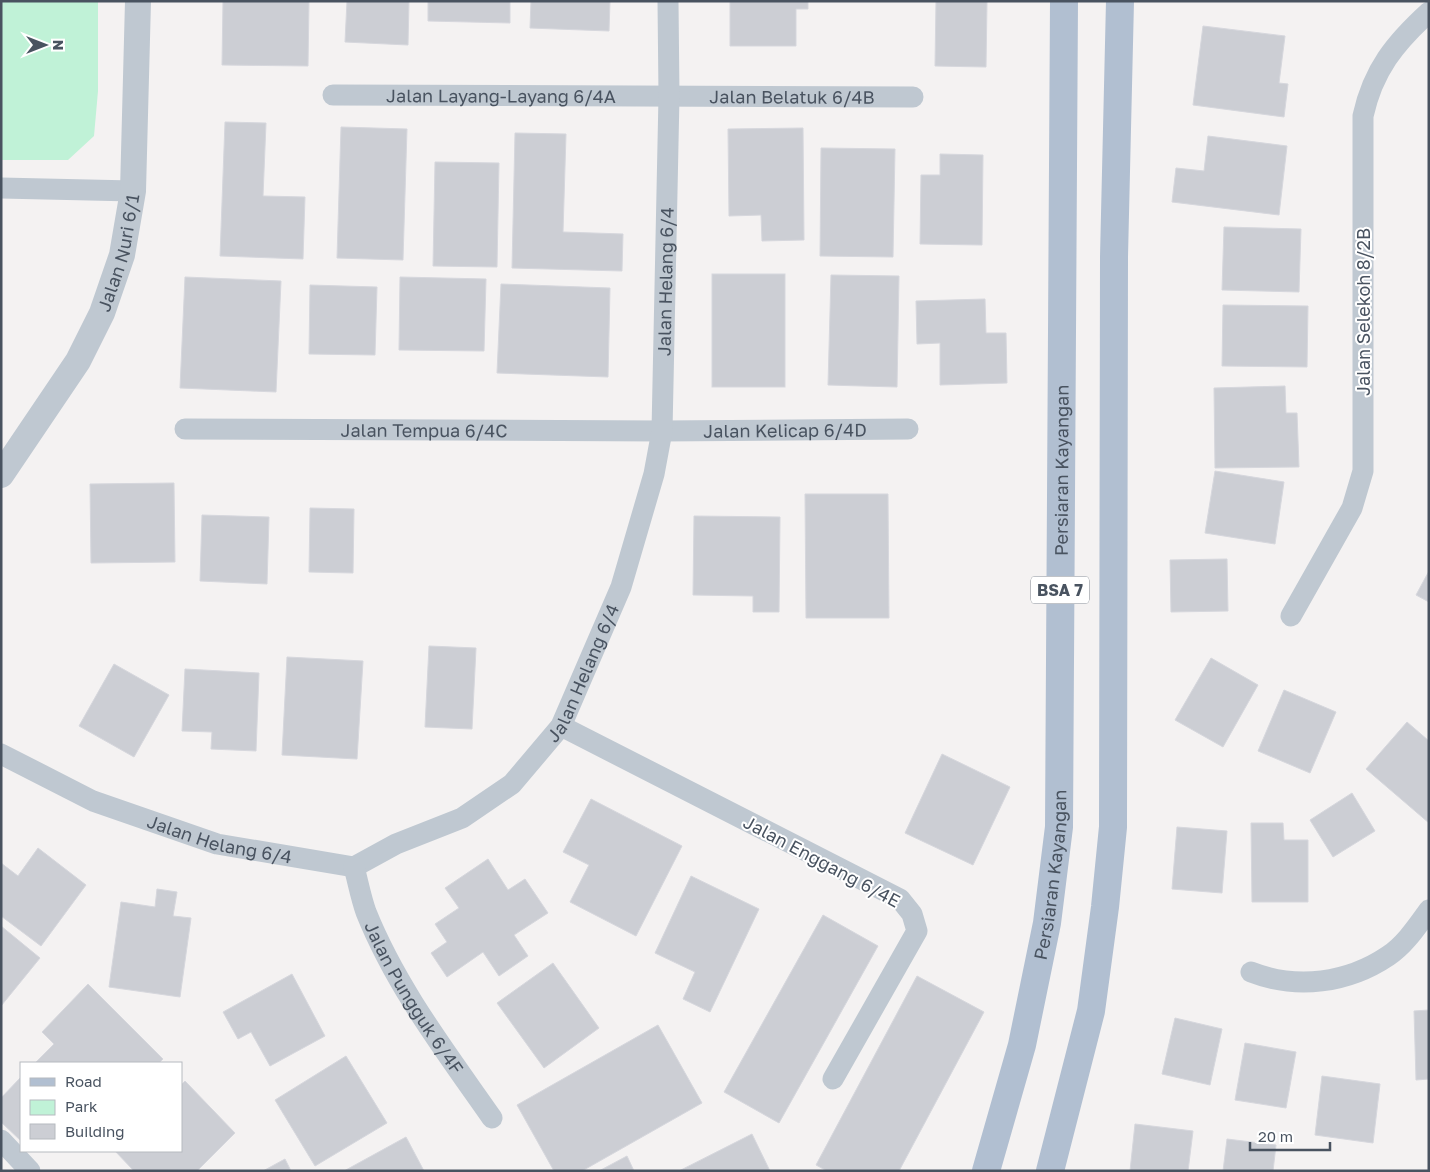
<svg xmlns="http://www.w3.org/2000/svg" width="1430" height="1172" font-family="'Golos Text',sans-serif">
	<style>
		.green { fill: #c0f2d7 }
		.building { fill: #ccced4; stroke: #d6d7dd }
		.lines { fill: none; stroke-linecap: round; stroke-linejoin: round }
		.minor { stroke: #bfc8d1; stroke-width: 21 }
		.tertiary { stroke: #bfc8d1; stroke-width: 26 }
		.primary { stroke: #b1bfd1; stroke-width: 28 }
		.labels { text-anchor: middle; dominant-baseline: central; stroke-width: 4; stroke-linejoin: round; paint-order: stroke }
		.shield { fill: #fff; stroke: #808790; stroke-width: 1 }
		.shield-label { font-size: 16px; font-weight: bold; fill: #495360 }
		.street-label { font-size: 18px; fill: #495360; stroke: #fff }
	</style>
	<rect width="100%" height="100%" fill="#f4f2f2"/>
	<!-- green -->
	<path class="green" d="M1 1H98V91L94 136 68 160H1Z"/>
	<!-- building -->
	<g class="building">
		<path d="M223 1H309L308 66 222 65Z"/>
		<path d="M347 1H409L408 45 345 42Z"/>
		<path d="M428 1H510V23L428 21Z"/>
		<path d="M531 1H610L609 31 530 28Z"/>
		<path d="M730 1H808V9H796V46H730Z"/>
		<path d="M936 1H987L986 67 935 66Z"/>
		<path d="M1203 26 1285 36 1279 83 1288 84 1284 117 1193 105Z"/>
		<path d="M225 122 266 123 263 196 305 197 303 259 220 256Z"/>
		<path d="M341 127 407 129 403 260 337 258Z"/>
		<path d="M803 128 804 240 762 241 761 215 729 216 728 129Z"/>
		<path d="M515 133 566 134 563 232 623 234 622 271 512 268Z"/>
		<path d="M1208 136 1287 146 1279 215 1172 202 1176 168 1204 171Z"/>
		<path d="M821 148 895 149 893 257 820 256Z"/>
		<path d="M940 154 983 155 982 245 920 244 921 175H940Z"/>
		<path d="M435 162 499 163 497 267 433 266Z"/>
		<path d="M1224 227 1301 229 1299 292 1222 290Z"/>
		<rect x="712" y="274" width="73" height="113"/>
		<path d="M831 275 899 276 897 387 828 385Z"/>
		<path d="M185 277 281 281 276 392 180 388Z"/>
		<path d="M400 277 486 279 484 351 399 350Z"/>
		<path d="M501 284 610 288 608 377 497 373Z"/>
		<path d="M310 285 377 287 375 355 309 354Z"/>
		<path d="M985 299 986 333H1006L1007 383 940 385V343L917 344 916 301Z"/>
		<path d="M1223 305 1308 306 1307 367 1222 366Z"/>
		<path d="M1285 386 1286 413H1297L1299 467 1215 468 1214 388Z"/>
		<path d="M1215 471 1284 482 1275 544 1205 533Z"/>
		<path d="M174 483 175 562 91 563 90 484Z"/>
		<path d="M805 494H888L889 618H806Z"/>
		<path d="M310 508 354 509 353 573 309 572Z"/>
		<path d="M202 515 269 517 267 584 200 581Z"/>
		<path d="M694 516 780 517 779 612H753V596L693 595Z"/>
		<path d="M1227 559 1228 611 1171 612 1170 560Z"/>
		<path d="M1429 571V602L1416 595Z"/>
		<path d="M429 646 476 648 472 729 425 727Z"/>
		<path d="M287 657 363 661 357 759 282 755Z"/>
		<path d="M1211 658 1258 685 1223 747 1175 720Z"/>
		<path d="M114 664 169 695 134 757 79 726Z"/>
		<path d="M185 669 259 673 256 751 211 749 212 732 182 731Z"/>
		<path d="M1284 690 1336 712 1310 773 1258 751Z"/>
		<path d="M1407 722 1429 741V823L1366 769Z"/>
		<path d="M942 754 1010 787 973 865 905 833Z"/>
		<path d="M1352 793 1375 831 1333 857 1310 820Z"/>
		<path d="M591 799 682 846 636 936 570 902 589 865 563 852Z"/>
		<path d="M1251 823H1283L1284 840H1308V902H1252Z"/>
		<path d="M1177 827 1227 831 1222 893 1172 889Z"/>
		<path d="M38 848 86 885 41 946 1 916V863L18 876Z"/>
		<path d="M488 859 508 890 525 879 548 913 514 935 528 956 499 976 483 952 447 977 431 953 447 942 435 924 459 908 445 888Z"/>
		<path d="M691 876 759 909 710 1012 683 999 695 972 655 953Z"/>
		<path d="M157 889 177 892 173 916 191 918 180 997 109 987 121 902 155 907Z"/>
		<path d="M823 915 878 946 779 1123 724 1092Z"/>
		<path d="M1 926 40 958 1 1006Z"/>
		<path d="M553 963 599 1028 544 1068 497 1003Z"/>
		<path d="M292 974 325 1036 270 1066 251 1032 238 1039 223 1012Z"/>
		<path d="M917 976 984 1012 899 1171H827L816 1165Z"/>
		<path d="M88 984 163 1059 159 1063H35L54 1044 42 1032Z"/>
		<path d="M1429 1010V1079L1416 1080 1414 1011Z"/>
		<path d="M1175 1018 1222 1029 1210 1085 1162 1074Z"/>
		<path d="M658 1025 702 1103 582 1171H554L517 1105Z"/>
		<path d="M1245 1043 1296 1052 1286 1108 1235 1100Z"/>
		<path d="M346 1056 387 1123 315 1166 275 1100Z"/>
		<path d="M1322 1076 1380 1084 1373 1143 1315 1135Z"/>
		<path d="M21 1077V1141L1 1122V1098Z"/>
		<path d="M185 1081 235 1133 197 1171H134L115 1151H181V1085Z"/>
		<path d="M1135 1124 1193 1131 1188 1171H1130Z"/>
		<path d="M752 1134 770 1171H679Z"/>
		<path d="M406 1137 424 1171H344Z"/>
		<path d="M1227 1139 1276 1145 1273 1171H1223Z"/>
		<path d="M627 1156 634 1171H599Z"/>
		<path d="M285 1159 291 1171H263Z"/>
	</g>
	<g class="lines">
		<!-- minor -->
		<g class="minor">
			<path id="s1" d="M333 95 913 97"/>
			<path d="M1 188 133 191"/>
			<path id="s2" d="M185 429 662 431 908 429"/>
			<path d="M1291 616 1352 508 1363 471V116C1373 70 1395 43 1429 12"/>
			<path d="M561 726 900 899 912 914 917 931 833 1079"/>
			<path id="s3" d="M1 754 93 801 217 844 354 867 396 844 462 818 512 784 561 726 621 587 654 474 662 431 669 96 668 1"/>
			<path id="s4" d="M354 867C358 882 361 898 366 912 396 987 446 1052 492 1118"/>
			<path d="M1251 972C1297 990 1348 983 1388 956 1405 945 1418 925 1429 910"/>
			<path d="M1 1140 30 1171"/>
		</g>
		<!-- tertiary -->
		<path class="tertiary" id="s5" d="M1 475 78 361 102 313 122 255 133 191 138 1"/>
		<!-- primary -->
		<g class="primary">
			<path id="s6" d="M986 1171 1022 1045 1047 923 1059 827 1064 1"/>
			<path d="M1050 1171 1091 1011 1105 907 1113 827 1114 257 1120 1"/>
		</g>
	</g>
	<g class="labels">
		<!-- shield labels -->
		<rect class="shield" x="1031" y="576.5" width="58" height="27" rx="4"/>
		<g class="shield-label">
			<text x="1060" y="590">BSA 7</text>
		</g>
		<!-- street labels -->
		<g class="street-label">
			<text stroke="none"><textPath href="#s1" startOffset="168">Jalan Layang-Layang 6/4A</textPath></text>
			<text stroke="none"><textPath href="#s1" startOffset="459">Jalan Belatuk 6/4B</textPath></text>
			<text stroke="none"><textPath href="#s5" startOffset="254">Jalan Nuri 6/1</textPath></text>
			<text stroke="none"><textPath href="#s3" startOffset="1091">Jalan Helang 6/4</textPath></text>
			<text transform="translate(1363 312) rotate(-90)">Jalan Selekoh 8/2B</text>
			<text stroke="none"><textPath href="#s2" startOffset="239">Jalan Tempua 6/4C</textPath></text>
			<text stroke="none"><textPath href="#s2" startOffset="600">Jalan Kelicap 6/4D</textPath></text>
			<text stroke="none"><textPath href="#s6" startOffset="709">Persiaran Kayangan</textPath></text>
			<text stroke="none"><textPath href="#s3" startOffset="686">Jalan Helang 6/4</textPath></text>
			<text stroke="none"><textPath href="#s3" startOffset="236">Jalan Helang 6/4</textPath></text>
			<text transform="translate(822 861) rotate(28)">Jalan Enggang 6/4E</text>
			<text stroke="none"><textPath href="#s6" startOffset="304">Persiaran Kayangan</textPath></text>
			<text stroke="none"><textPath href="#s4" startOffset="145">Jalan Pungguk 6/4F</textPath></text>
		</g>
	</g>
	<!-- border -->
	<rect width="1430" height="1172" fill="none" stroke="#495360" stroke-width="5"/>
	<!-- legend -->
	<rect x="20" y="1062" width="162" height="90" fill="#ffffff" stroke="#b6babf"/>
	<rect x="30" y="1078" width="25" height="8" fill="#b1bfd1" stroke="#b6babf"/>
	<text x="65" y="1087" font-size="15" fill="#495360">Road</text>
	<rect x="30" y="1100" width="25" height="15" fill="#c0f2d7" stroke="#b6babf"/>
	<text x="65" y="1112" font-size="15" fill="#495360">Park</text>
	<rect x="30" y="1124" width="25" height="15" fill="#ccced4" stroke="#b6babf"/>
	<text x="65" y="1137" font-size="15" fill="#495360">Building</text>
	<!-- north arrow -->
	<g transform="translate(45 45) rotate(90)" stroke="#ffffff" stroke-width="4" paint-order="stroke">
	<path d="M0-4L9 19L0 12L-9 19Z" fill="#495360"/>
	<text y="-8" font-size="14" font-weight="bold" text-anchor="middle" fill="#495360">N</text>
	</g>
	<!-- scale -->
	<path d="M1250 1142v8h80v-8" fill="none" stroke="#495360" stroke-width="2.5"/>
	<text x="1258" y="1142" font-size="15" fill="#495360" stroke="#ffffff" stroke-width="4" paint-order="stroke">20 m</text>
</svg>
